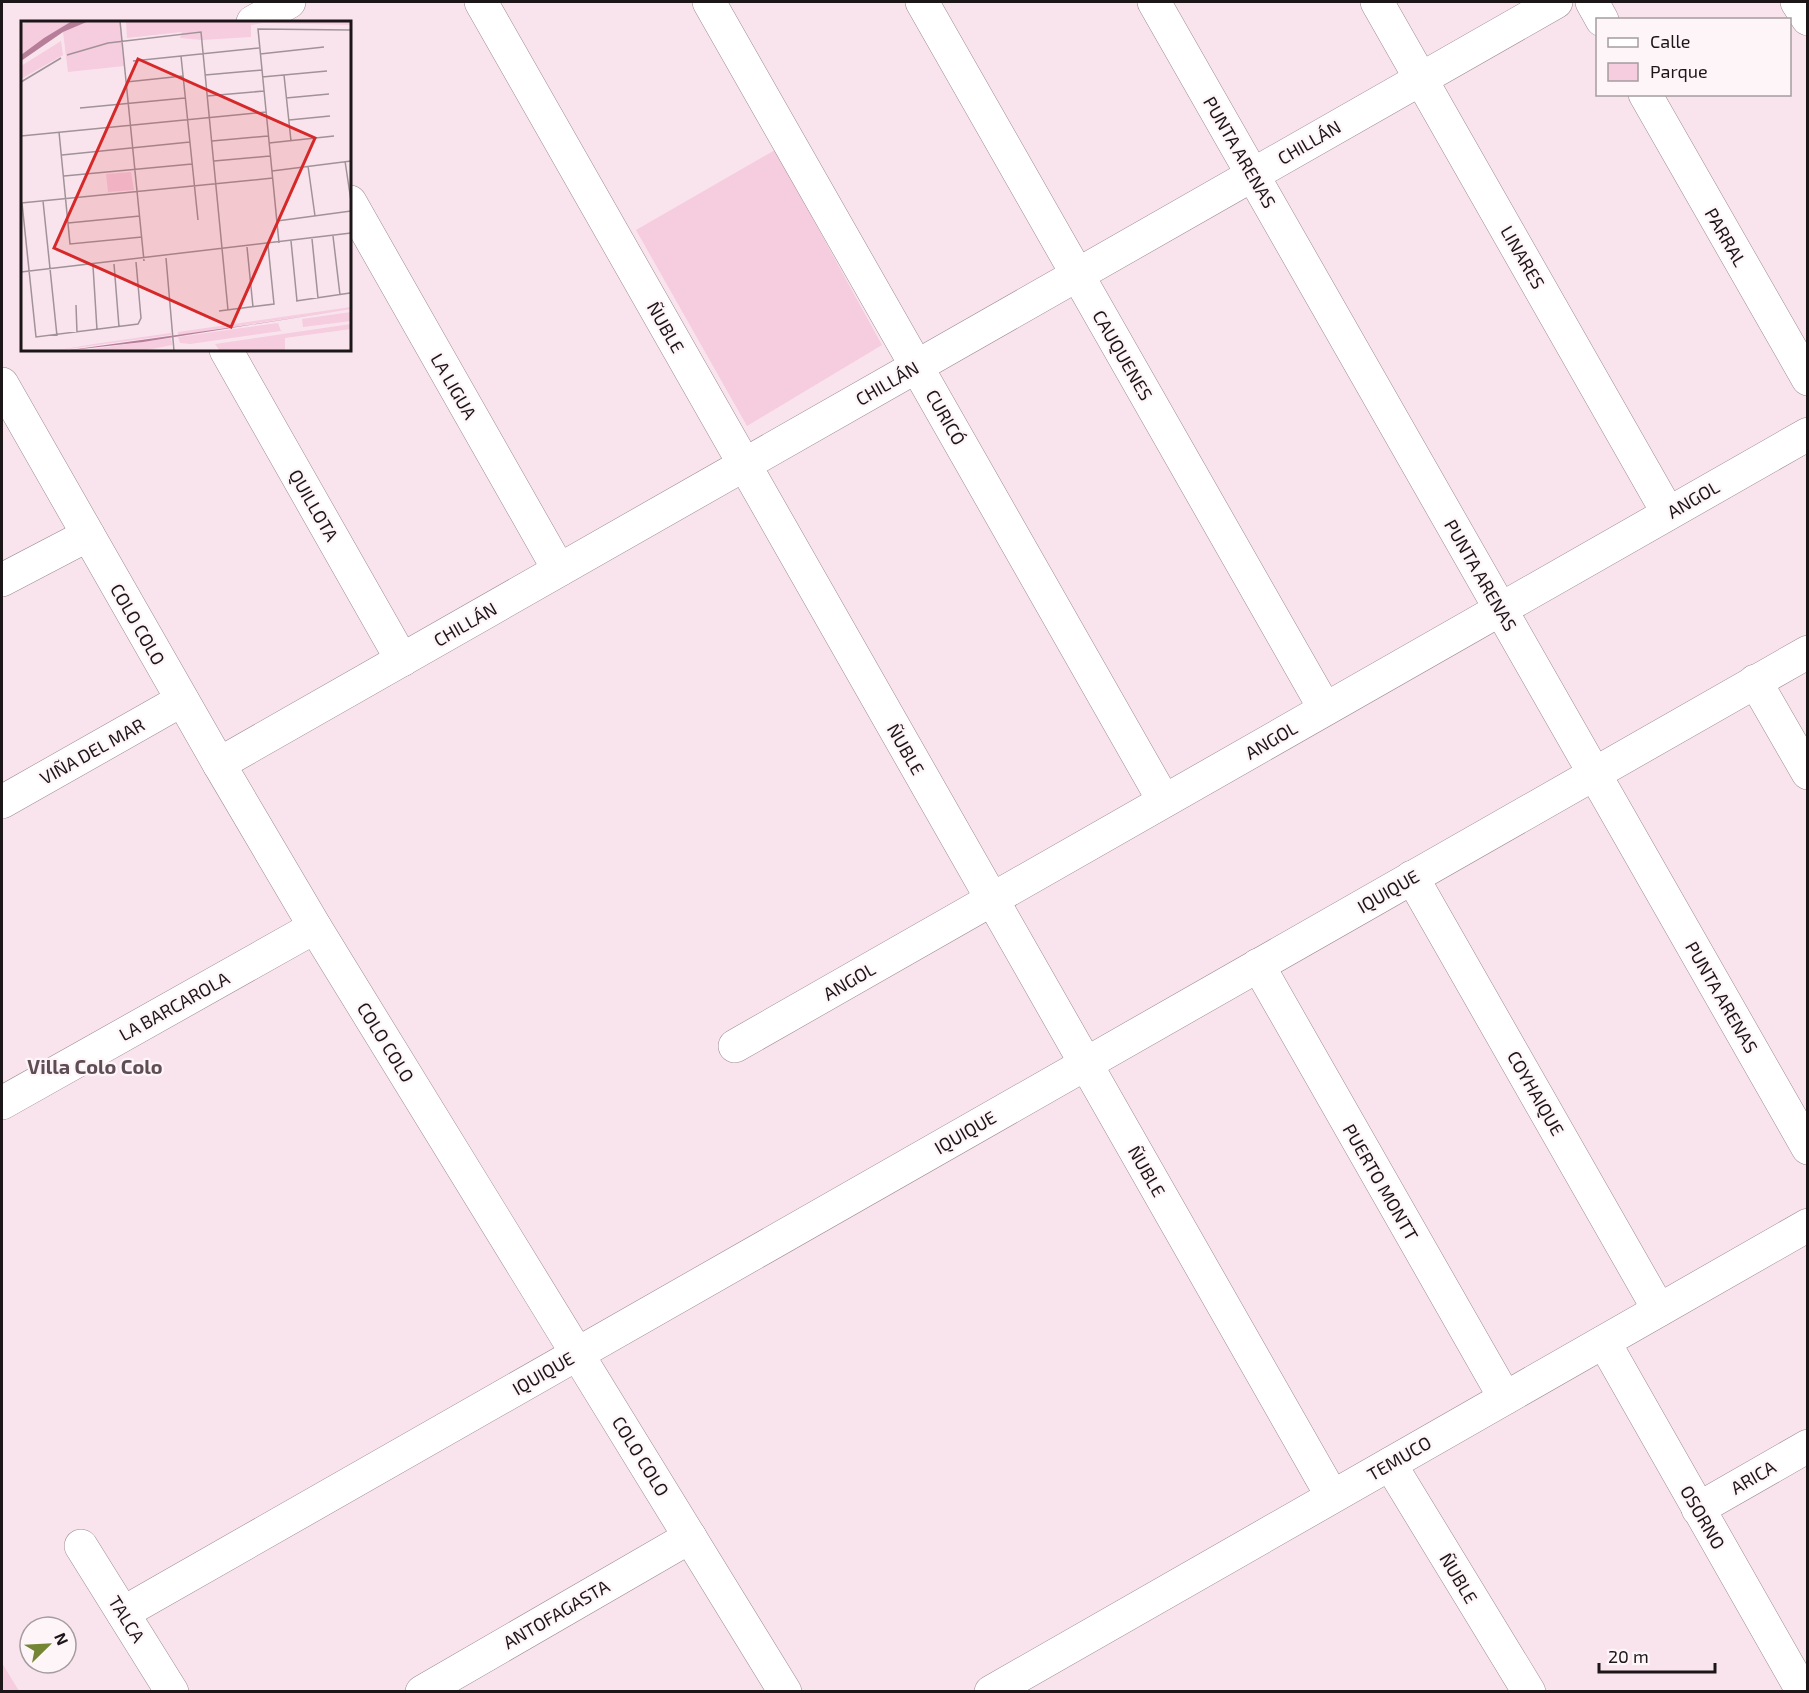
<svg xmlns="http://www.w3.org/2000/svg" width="1809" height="1693" font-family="'Exo 2',sans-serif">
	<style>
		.green { fill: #f6ccdf }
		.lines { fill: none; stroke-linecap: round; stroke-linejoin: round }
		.street-casing { stroke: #9e8b93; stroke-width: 34 }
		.secondary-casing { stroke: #9e8b93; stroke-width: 34 }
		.street { stroke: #fff; stroke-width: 33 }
		.secondary { stroke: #fff; stroke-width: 33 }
		.labels { text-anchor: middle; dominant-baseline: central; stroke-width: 4.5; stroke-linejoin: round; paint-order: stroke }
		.street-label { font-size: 18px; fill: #1d1619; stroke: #fef5f9 }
		.neighbourhood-label { font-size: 20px; font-weight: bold; fill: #5f4d55; stroke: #fef5f9 }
		.inset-road { fill: none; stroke: #a19298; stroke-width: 1.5 }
		.view { fill: #d62828; fill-opacity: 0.15; stroke: #d62828; stroke-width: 3 }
		.inset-edge { fill: none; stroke: #1d1619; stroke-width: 3 }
	</style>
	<rect width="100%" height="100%" fill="#f9e4ed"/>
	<!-- green -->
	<g class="green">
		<path d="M775 150 882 345 747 426 636 230Z"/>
		<path d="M2 1663 19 1691H2Z"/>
	</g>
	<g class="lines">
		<defs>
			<g id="street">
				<path d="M481 2 1332 1496"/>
				<path d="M709 2 1164 801"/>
				<path d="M922 2 1325 709"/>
				<path d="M1154 2 1808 1148"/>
				<path d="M1377 2 1668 513"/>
				<path d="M1592 2 1602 20"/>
				<path d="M1797 2 1808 19"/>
				<path d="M253 22 289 2"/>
				<path d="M1645 94 1808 379"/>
				<path d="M350 202 559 570"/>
				<path d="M226 350 402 660"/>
				<path d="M2 384 219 764"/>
				<path d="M2 580 88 535"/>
				<path d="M1755 681 1808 773"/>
				<path d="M2 802 182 700"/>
				<path d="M1412 877 1659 1310"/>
				<path d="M1258 965 1505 1398"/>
				<path d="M735 1046 1808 434"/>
				<path d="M2 1103 315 927"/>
				<path d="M1604 1342 1803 1692"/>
				<path d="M1390 1464 1529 1692"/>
				<path d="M1698 1509 1808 1446"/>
				<path d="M81 1546 172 1692"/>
				<path d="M123 1613 1808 652"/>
				<path d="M422 1692 690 1537"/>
				<path d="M991 1692 1808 1225"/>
			</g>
			<path id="secondary" d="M785 1692 315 927 219 764 1556 2"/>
		</defs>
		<!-- street casing -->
		<use href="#street" class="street-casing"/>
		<!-- secondary casing -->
		<use href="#secondary" class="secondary-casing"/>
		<!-- street -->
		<use href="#street" class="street"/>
		<!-- secondary -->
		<use href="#secondary" class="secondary"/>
	</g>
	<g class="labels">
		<!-- street labels -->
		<g class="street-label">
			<text transform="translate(1309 142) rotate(-30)">CHILLÁN</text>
			<text transform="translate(1240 152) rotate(60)">PUNTA ARENAS</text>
			<text transform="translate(1726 237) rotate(60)">PARRAL</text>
			<text transform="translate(1523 257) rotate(60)">LINARES</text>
			<text transform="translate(666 327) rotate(60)">ÑUBLE</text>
			<text transform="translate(1123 355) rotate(60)">CAUQUENES</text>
			<text transform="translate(887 383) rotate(-30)">CHILLÁN</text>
			<text transform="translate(454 386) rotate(60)">LA LIGUA</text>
			<text transform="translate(946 417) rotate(60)">CURICÓ</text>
			<text transform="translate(1693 499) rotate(-30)">ANGOL</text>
			<text transform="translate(314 505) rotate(60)">QUILLOTA</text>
			<text transform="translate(1481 575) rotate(60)">PUNTA ARENAS</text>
			<text transform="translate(138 624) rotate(60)">COLO COLO</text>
			<text transform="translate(465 624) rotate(-30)">CHILLÁN</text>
			<text transform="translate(1271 740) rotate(-30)">ANGOL</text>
			<text transform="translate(906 749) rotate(60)">ÑUBLE</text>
			<text transform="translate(92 751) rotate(-29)">VIÑA DEL MAR</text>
			<text transform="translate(1388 891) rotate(-30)">IQUIQUE</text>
			<text transform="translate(849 981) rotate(-30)">ANGOL</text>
			<text transform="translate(1722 997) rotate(60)">PUNTA ARENAS</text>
			<text transform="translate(174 1006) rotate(-29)">LA BARCAROLA</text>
			<text transform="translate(386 1042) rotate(58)">COLO COLO</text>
			<text transform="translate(1536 1093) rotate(60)">COYHAIQUE</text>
			<text transform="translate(965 1132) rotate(-30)">IQUIQUE</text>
			<text transform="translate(1147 1171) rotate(60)">ÑUBLE</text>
			<text transform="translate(1381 1182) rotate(60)">PUERTO MONTT</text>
			<text transform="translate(543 1373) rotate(-30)">IQUIQUE</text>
			<text transform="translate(641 1456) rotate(58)">COLO COLO</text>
			<text transform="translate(1399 1458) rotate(-30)">TEMUCO</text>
			<text transform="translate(1753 1477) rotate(-30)">ARICA</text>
			<text transform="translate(1703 1517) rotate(60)">OSORNO</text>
			<text transform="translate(1459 1578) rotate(59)">ÑUBLE</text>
			<text transform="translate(556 1614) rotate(-30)">ANTOFAGASTA</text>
			<text transform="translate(127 1619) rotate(58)">TALCA</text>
		</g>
		<!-- neighbourhood labels -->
		<g class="neighbourhood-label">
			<text x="95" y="1066">Villa Colo Colo</text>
		</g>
	</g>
	<!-- overview -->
	<g transform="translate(21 21)">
		<rect width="330" height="330" fill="#f9e4ed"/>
		<path d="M6 0H51L0 34V4ZM68 0H99L103 45 47 51 42 11ZM330 0V4L242 2 230 4V16L181 19 159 17 161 11 106 17 105 1ZM40 20 42 34 0 58V45ZM110 151 113 169 87 171 85 153ZM330 286V288L157 314V311ZM330 291V300L282 306 281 298ZM257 302 260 310 169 323 159 322 157 316ZM330 303V308L264 317V330H199L194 323ZM150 312V314L32 330 73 323ZM150 317 151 324 121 330H57Z" fill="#f6ccdf"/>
		<path d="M51 0H68L42 11 0 40V34L23 17ZM330 288 122 321 42 330 234 303Z" fill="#b67e99"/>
		<path class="inset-road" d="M99 0 123 240M239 33 303 26M46 34 87 22 180 11 207 289M160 35 177 199M112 40 238 27M184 54 241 49M263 54 270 120M241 56 306 50M0 61 40 37M105 61 162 55M186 75 243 70M265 77 308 73M59 87 164 77M268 99 309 95M38 111 49 223 121 216M0 115 245 91M191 120 247 115M248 122 313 115M41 134 169 121M193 140 249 135M324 140 330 180M287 145 294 195M251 150 330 140M43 155 171 143M22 180 36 315M0 182 252 157M1 182 15 316 117 303 120 297 115 241M256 200 330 190M47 202 119 195M312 215 319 274M291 218 297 277M270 220 276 280M258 222 237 8 330 9M226 226 232 286M145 237 153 330M93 243 98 306M72 245 76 309M0 251 330 212M275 280 329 272M55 284 56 312M198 290 253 283 247 224"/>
		<path class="view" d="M117 38 294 117 210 306 33 227Z"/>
		<rect width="330" height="330" class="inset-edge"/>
	</g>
	<!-- border -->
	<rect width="1809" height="1693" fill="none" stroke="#1d1619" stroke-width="6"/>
	<!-- legend -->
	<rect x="1596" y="18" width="195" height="78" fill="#fef5f9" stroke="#a49c9f" stroke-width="1.5"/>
	<rect x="1608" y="38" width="30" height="9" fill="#ffffff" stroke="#a49c9f" stroke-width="1.5"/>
	<text x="1650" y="48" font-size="18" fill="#1d1619">Calle</text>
	<rect x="1608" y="63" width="30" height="18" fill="#f6ccdf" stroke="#a49c9f" stroke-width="1.5"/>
	<text x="1650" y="78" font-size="18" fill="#1d1619">Parque</text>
	<!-- north arrow -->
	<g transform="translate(48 1645) rotate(66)"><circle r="28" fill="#fef5f9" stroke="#a49c9f" stroke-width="1.5"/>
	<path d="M0-4.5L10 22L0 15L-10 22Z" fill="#748533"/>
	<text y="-9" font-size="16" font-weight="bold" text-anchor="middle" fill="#1d1619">N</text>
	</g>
	<!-- scale -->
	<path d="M1599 1663v9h116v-9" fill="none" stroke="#1d1619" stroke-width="3"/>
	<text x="1608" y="1663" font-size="18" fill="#1d1619" stroke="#fef5f9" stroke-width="4.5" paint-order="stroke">20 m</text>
</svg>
